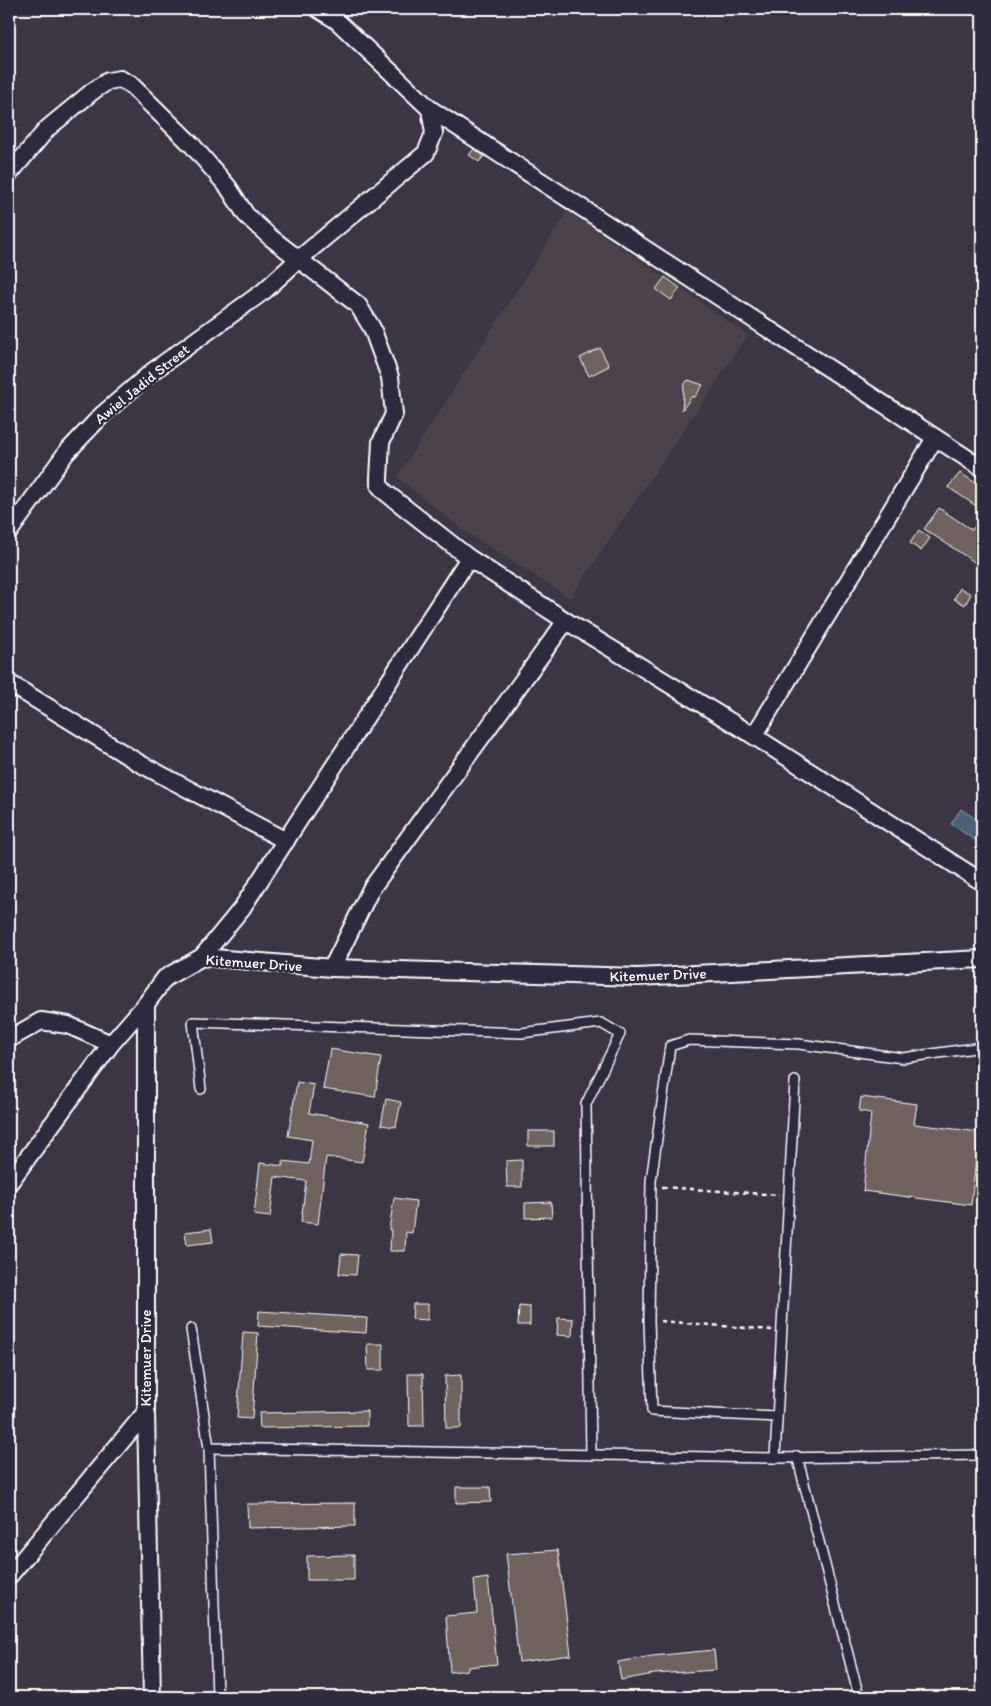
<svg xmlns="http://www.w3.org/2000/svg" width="991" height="1706" font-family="Itim,sans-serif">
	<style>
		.built { fill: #4c434c }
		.water { fill: #4c6276; stroke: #94a1ad }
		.building { fill: #70635f; stroke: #fff }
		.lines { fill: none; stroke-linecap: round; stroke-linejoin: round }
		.lane-casing { stroke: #fff; stroke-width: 12 }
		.street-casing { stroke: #fff; stroke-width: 20 }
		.path { stroke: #fff; stroke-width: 2.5; stroke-dasharray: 5 4; stroke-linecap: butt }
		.lane { stroke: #2f2a3d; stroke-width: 9 }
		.street { stroke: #2f2a3d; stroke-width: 16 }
		.labels { text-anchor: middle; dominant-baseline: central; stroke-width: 5; stroke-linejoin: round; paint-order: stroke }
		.street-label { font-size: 15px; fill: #fff; stroke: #2f2a3d }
	</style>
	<rect width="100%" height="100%" fill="#3c3544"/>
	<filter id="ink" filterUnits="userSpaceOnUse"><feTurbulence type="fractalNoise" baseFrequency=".02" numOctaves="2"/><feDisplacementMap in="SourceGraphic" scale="10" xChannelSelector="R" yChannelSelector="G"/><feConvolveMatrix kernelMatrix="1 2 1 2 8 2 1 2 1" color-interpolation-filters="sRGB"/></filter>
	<g filter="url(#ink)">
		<!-- built -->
		<path class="built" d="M568 211 748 335 570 598 463 530 397 477Z"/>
		<!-- water -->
		<path class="water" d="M961 809 982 823V845L951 824Z"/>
		<!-- building -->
		<g class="building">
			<path d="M474 149 484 156 479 162 469 155Z"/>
			<path d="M665 277 680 288 671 300 656 289Z"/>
			<path d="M600 348 609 366 589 376 580 358Z"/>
			<path d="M688 380 703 385 694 398 692 396 682 410 684 385Z"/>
			<path d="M960 473 982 487V510L948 487Z"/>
			<path d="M939 508 972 530 982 516V567L924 529Z"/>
			<path d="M919 530 930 538 921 551 910 543Z"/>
			<path d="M960 588 971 594 965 605 954 599Z"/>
			<path d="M330 1049 381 1057 375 1097 323 1089Z"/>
			<path d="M297 1082 314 1085 309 1113 369 1123 362 1162 326 1157 318 1224 301 1222 306 1181 275 1177 270 1217 254 1215 260 1163 283 1166V1161L309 1164 312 1140 288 1136Z"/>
			<path d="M861 1097 917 1104 914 1124 979 1132 971 1205 863 1191 871 1113 859 1111Z"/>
			<path d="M386 1099 401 1102 396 1127 381 1125Z"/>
			<rect x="528" y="1131" width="26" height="15"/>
			<path d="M522 1160V1187H507L506 1161Z"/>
			<path d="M394 1198 416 1201 412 1233 406 1232 405 1251H390L391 1230H389Z"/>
			<path d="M551 1202 552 1217 525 1218V1203Z"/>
			<path d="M211 1229 213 1242 187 1245 185 1232Z"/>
			<path d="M341 1254 358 1255 356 1275 339 1274Z"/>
			<path d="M413 1304H428V1320L412 1319Z"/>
			<path d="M519 1306 530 1307V1325H518Z"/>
			<path d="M259 1311 367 1318 366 1333 258 1326Z"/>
			<path d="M558 1318 573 1319 572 1336 557 1335Z"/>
			<path d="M243 1332 258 1333 252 1419 237 1418Z"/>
			<path d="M367 1344H383V1370H368Z"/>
			<path d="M408 1374H423L424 1426H409Z"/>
			<path d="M461 1375V1428H446L445 1376Z"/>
			<path d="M367 1411V1426L260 1428 259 1413Z"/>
			<path d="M456 1487H490L491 1502 456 1503Z"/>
			<path d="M355 1503V1526L248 1528 247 1504Z"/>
			<path d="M558 1550 571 1655 519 1662 506 1554Z"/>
			<path d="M354 1555V1580H307V1556Z"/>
			<path d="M488 1578 497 1664 468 1667V1670L450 1672 446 1616 477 1613 474 1580Z"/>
			<path d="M714 1650 716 1670 654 1674 621 1680 618 1662 652 1656Z"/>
		</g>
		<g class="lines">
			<defs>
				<g id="lane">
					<path d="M201 1089 193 1022 521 1033 601 1023 620 1034 586 1104 591 1454"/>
					<path d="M191 1329 209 1448 217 1697"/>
					<path d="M777 1417 652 1411 649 1320 651 1181 670 1046 689 1040 799 1044 903 1058 982 1047"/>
					<path d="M209 1448 775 1458 982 1455"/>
					<path d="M797 1456 859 1697"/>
					<path d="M775 1458 795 1081"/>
				</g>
				<g id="street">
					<path d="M430 109 982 468"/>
					<path d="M9 174 48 128 93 91 108 81 120 79 130 84 192 145 228 187 246 215 270 237 358 305 372 328 390 377 394 414 381 442 379 478V485L385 492 469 558 566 621 754 736 982 882"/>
					<path d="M9 532 66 453 103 414 153 371 264 291 299 259 426 153 434 133 430 109 336 20 318 9"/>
					<path d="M9 683 139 763 286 841"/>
					<path d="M754 736 935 438"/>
					<path d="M202 957 242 908 469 558"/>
					<path d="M332 968 371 889 566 621"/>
					<path d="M9 1039 41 1021 68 1025 111 1044"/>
					<path d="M9 1183 111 1044 146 1004"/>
					<path d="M9 1576 146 1412"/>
					<path d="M152 1697 146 1412V1004L165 978 202 957 332 968 638 977 982 959"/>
				</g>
			</defs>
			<!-- lane casing -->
			<use href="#lane" class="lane-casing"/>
			<!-- street casing -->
			<use href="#street" class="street-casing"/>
			<!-- path -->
			<g class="path">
				<path d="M662 1187 779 1195"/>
				<path d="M660 1321 772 1330"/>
			</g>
			<!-- lane -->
			<use href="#lane" class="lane"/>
			<!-- street -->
			<use href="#street" class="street"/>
		</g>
	</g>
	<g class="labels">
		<!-- street labels -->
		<g class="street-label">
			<text transform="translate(142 384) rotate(-39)">Awiel Jadid Street</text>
			<text transform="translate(254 963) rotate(4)">Kitemuer Drive</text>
			<text transform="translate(658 975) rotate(-2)">Kitemuer Drive</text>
			<text transform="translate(146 1358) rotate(-90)">Kitemuer Drive</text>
		</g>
	</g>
	<!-- margin -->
	<rect width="991" height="1706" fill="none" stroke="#2f2a3d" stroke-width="30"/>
	<rect x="15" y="15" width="961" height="1676" fill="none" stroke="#fff" stroke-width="2" filter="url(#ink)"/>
</svg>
